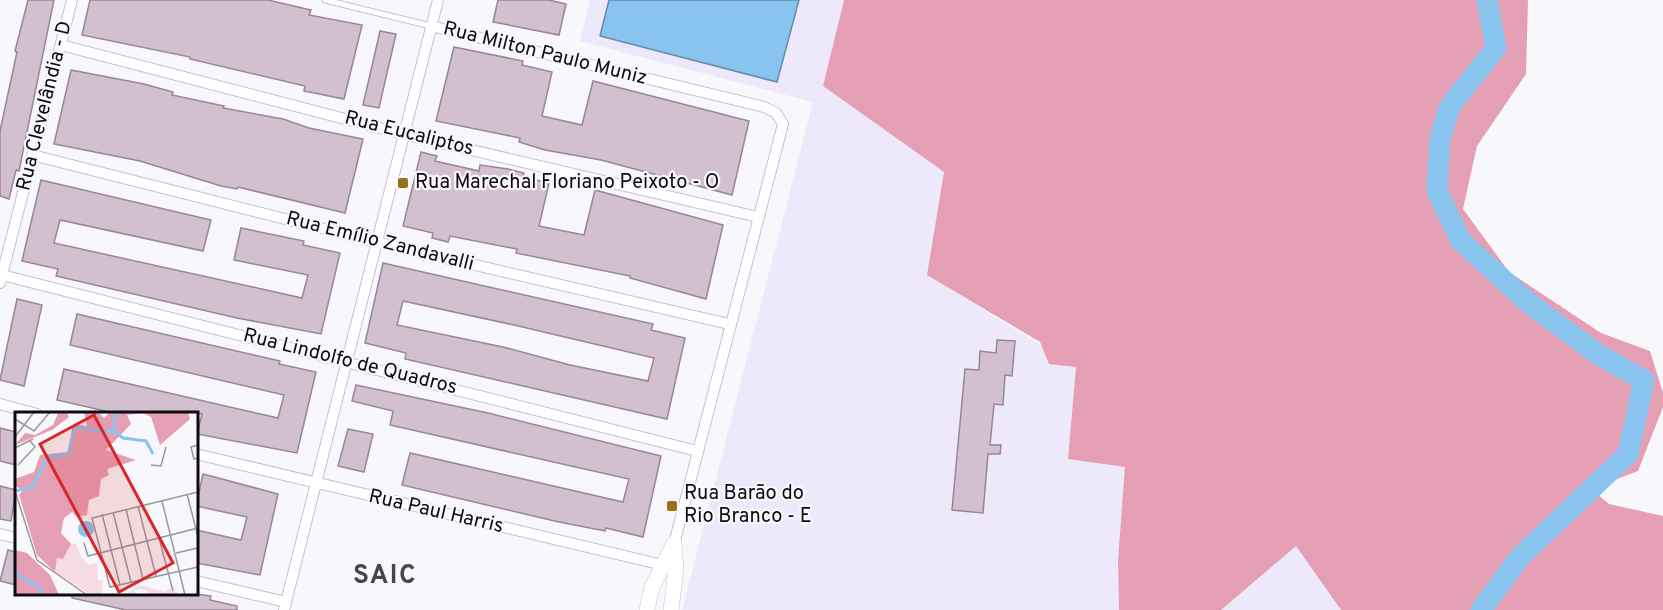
<svg xmlns="http://www.w3.org/2000/svg" width="1663" height="610" font-family="Overpass,sans-serif">
	<style>
		.built { fill: #eee8fb }
		.forest { fill: #e59fb4 }
		.water { fill: #89c4ef; stroke: #648cac; stroke-width: 1.5 }
		.lines { fill: none; stroke-linecap: round; stroke-linejoin: round }
		.river { stroke: #89c4ef; stroke-width: 21 }
		.building { fill: #d2bfd0; stroke: #988595; stroke-width: 1.5; fill-rule: evenodd }
		.lane-casing { stroke: #c7c0d6; stroke-width: 7 }
		.street-casing { stroke: #c7c0d6; stroke-width: 12 }
		.secondary-casing { stroke: #c7c0d6; stroke-width: 16 }
		.lane { stroke: #fff; stroke-width: 5 }
		.street { stroke: #fff; stroke-width: 10 }
		.secondary { stroke: #fff; stroke-width: 15 }
		.poi-dot { fill: #917318; stroke: #f8f7fc; stroke-width: 2 }
		.labels { text-anchor: middle; dominant-baseline: central; stroke-width: 4.5; stroke-linejoin: round; paint-order: stroke }
		.street-label { font-size: 20px; fill: #0d0a11; stroke: #f8f7fc }
		.poi-label { font-size: 20px; fill: #0d0a11; stroke: #f8f7fc; text-anchor: start }
		.district-label { font-size: 26px; font-weight: bold; letter-spacing: 1.5px; fill: #484254; stroke: #f8f7fc }
		.inset-river { fill: none; stroke: #89c4ef; stroke-width: 3 }
		.inset-road { fill: none; stroke: #9a989e; stroke-width: 1.5 }
		.view { fill: #d62828; fill-opacity: 0.15; stroke: #d62828; stroke-width: 3 }
		.inset-edge { fill: none; stroke: #0d0a11; stroke-width: 3 }
	</style>
	<rect width="100%" height="100%" fill="#f8f7fc"/>
	<!-- built -->
	<g class="built">
		<path d="M590 0H844L823 86 944 172 927 275 1076 367 1068 459 1126 466 1118 560 1119 610H682L813 102 580 41Z"/>
		<path d="M1296 546 1341 610H1221Z"/>
	</g>
	<!-- forest -->
	<path class="forest" d="M844 0H1528L1526 74 1477 146 1463 209 1509 272 1601 333 1650 351 1663 393V407L1638 471 1591 489 1609 504 1663 516V610H1341L1296 546 1221 610H1119L1118 560 1125 467 1068 459 1076 367 1049 364 1040 342 927 275 944 172 823 86Z"/>
	<!-- water -->
	<path class="water" d="M609 0H799L777 82 600 36Z"/>
	<g class="lines">
		<!-- river -->
		<path class="river" d="M1481 610 1520 557 1628 454 1644 380 1599 355 1530 304 1461 241 1437 191 1440 138 1450 106 1496 48 1487 0"/>
	</g>
	<!-- building -->
	<g class="building">
		<path d="M28 0H54L19 171 16 170 9 199 0 196V131L17 52 15 51Z"/>
		<path d="M90 0H268L311 10 309 15 362 25 344 99 304 91 305 86 190 59V57L82 35Z"/>
		<path d="M498 0H549L566 4 559 35 493 22Z"/>
		<path d="M380 31 396 34 379 108 363 105Z"/>
		<path d="M454 47 523 61 522 65 552 72 542 116 582 125 593 81 749 121 732 195 601 160 545 150 519 142 520 138 436 121Z"/>
		<path d="M71 70 144 84 173 92 172 95 224 106 223 108 283 119 309 128 363 139 345 213 238 187 237 189 221 186 140 161 54 144Z"/>
		<path d="M421 152 437 156 435 161 479 171 480 165 508 169 524 173 523 177 549 183 539 226 584 235 595 190 723 225 706 299 630 278V276L516 253 517 249 450 236 448 242 432 238 433 233 403 226Z"/>
		<path d="M41 180 211 220 203 251 60 220 54 243 302 298 308 275 234 260 241 228 304 241 303 245 340 253 321 334 237 318 56 276 58 269 22 261Z"/>
		<path d="M383 263 653 324 651 330 685 338 667 419 405 359 406 353 365 343ZM403 301 514 325 654 358 648 381 570 365 503 347 397 325Z"/>
		<path d="M17 299 42 305 24 386 0 380Z"/>
		<path d="M77 314 280 361 279 364 316 372 297 453 197 434 202 414H118L57 400 64 369 278 418 284 395 70 345Z"/>
		<path d="M997 340 1015 341 1012 376 1005 375 1003 405 994 404 990 445H1001L1000 454H988L983 513 952 510 965 369 979 370 980 351 996 353Z"/>
		<path d="M356 385 488 413 661 456 643 537 606 528 605 531 559 522 402 485 410 453 623 502 629 479 390 425 393 411 352 401Z"/>
		<path d="M0 428 16 432V465L0 461Z"/>
		<path d="M348 429 373 434 364 472 338 466Z"/>
		<path d="M203 474 278 494 260 575 196 563V530L241 540 247 517 196 506Z"/>
		<path d="M0 486 16 490 11 521 0 519Z"/>
		<path d="M8 550 16 552V585L0 581Z"/>
		<path d="M72 594H197L211 596 210 600 237 606V610H126L72 598Z"/>
	</g>
	<g class="lines">
		<defs>
			<path id="lane" d="M325 0 431 26"/>
			<g id="street">
				<path d="M431 26 764 107 776 113 783 124 674 544"/>
				<path d="M61 45 403 134 758 217"/>
				<path d="M32 155 376 242 729 324"/>
				<path d="M2 275 697 451"/>
				<path d="M0 283 72 0"/>
				<path d="M0 404 37 414"/>
				<path d="M196 454 667 566"/>
				<path d="M0 534 16 538"/>
				<path d="M196 581 286 602"/>
				<path d="M284 610 438 0"/>
			</g>
			<g id="secondary">
				<path d="M647 610 652 587 674 544"/>
				<path d="M671 610 676 569 674 544"/>
			</g>
		</defs>
		<!-- lane casing -->
		<use href="#lane" class="lane-casing"/>
		<!-- street casing -->
		<use href="#street" class="street-casing"/>
		<!-- secondary casing -->
		<use href="#secondary" class="secondary-casing"/>
		<!-- lane -->
		<use href="#lane" class="lane"/>
		<!-- street -->
		<use href="#street" class="street"/>
		<!-- secondary -->
		<use href="#secondary" class="secondary"/>
	</g>
	<!-- markers -->
	<g class="poi-dot">
		<rect x="397" y="177" width="12" height="12" rx="3"/>
		<rect x="666" y="500" width="12" height="12" rx="3"/>
	</g>
	<g class="labels">
		<!-- street labels -->
		<g class="street-label">
			<text transform="translate(545 54) rotate(14)">Rua Milton Paulo Muniz</text>
			<text transform="translate(45 106) rotate(-76)">Rua Clevelândia - D</text>
			<text transform="translate(409 134) rotate(14)">Rua Eucaliptos</text>
			<text transform="translate(380 242) rotate(14)">Rua Emílio Zandavalli</text>
			<text transform="translate(350 362) rotate(14)">Rua Lindolfo de Quadros</text>
			<text transform="translate(436 512) rotate(13)">Rua Paul Harris</text>
		</g>
		<!-- poi labels -->
		<g class="poi-label">
			<text x="415" y="183">Rua Marechal Floriano Peixoto - O</text>
			<text x="684" y="494">Rua Barão do<tspan x="684" dy="23">Rio Branco - E</tspan></text>
		</g>
		<!-- district labels -->
		<g class="district-label">
			<text x="385" y="576">SAIC</text>
		</g>
	</g>
	<!-- overview -->
	<g transform="translate(15 412)">
		<rect width="183" height="183" fill="#f8f7fc"/>
		<path d="M61 131 66 145 74 153 82 151 83 169 88 168 87 183H76L40 160 42 146 48 147 56 132ZM125 173 150 180 155 176 162 181 137 183 129 177 119 178 122 183H110Z" fill="#f7dbe2"/>
		<path d="M69 0H83L89 6 95 0H173L175 7 145 33 136 5 128 1 112 3 116 12 91 38 121 48 92 57 94 63 86 67 84 84 74 88 72 103 62 105 57 100 49 106 46 121 56 132 48 147 42 146 40 160 22 143 4 83 8 78 0 74V67L19 60 25 43 53 40 57 16 60 12 72 14ZM43 1H52L54 5 37 18 0 33 10 21 20 23 38 13ZM0 138 12 141 35 163 44 183H0Z" fill="#e59fb4"/>
		<path d="M63 117a8 8 0 1 1 16 0a8 8 0 1 1-16 0Z" fill="#89c4ef"/>
		<path class="inset-river" d="M96 17 108 26 131 29 138 42M0 79 18 75 29 51 37 44 53 43 60 15 92 20 99 15 100 0M0 161 25 176 26 183"/>
		<path class="inset-road" d="M0 7 19 19 35 0M0 25 19 0M183 33 176 35 179 47 183 46M0 36 18 27M3 53 20 35 15 29M136 53 146 54 151 35M0 79 22 148 72 183M183 80 77 106 95 175 183 155M172 82 183 125M147 89 170 183M123 94 141 164M111 97 128 167M98 100 116 170M87 102 105 173M144 126 158 179M69 131 73 144 183 116M161 141 183 136"/>
		<path class="view" d="M79 3 158 151 104 180 25 32Z"/>
		<rect width="183" height="183" class="inset-edge"/>
	</g>
</svg>
